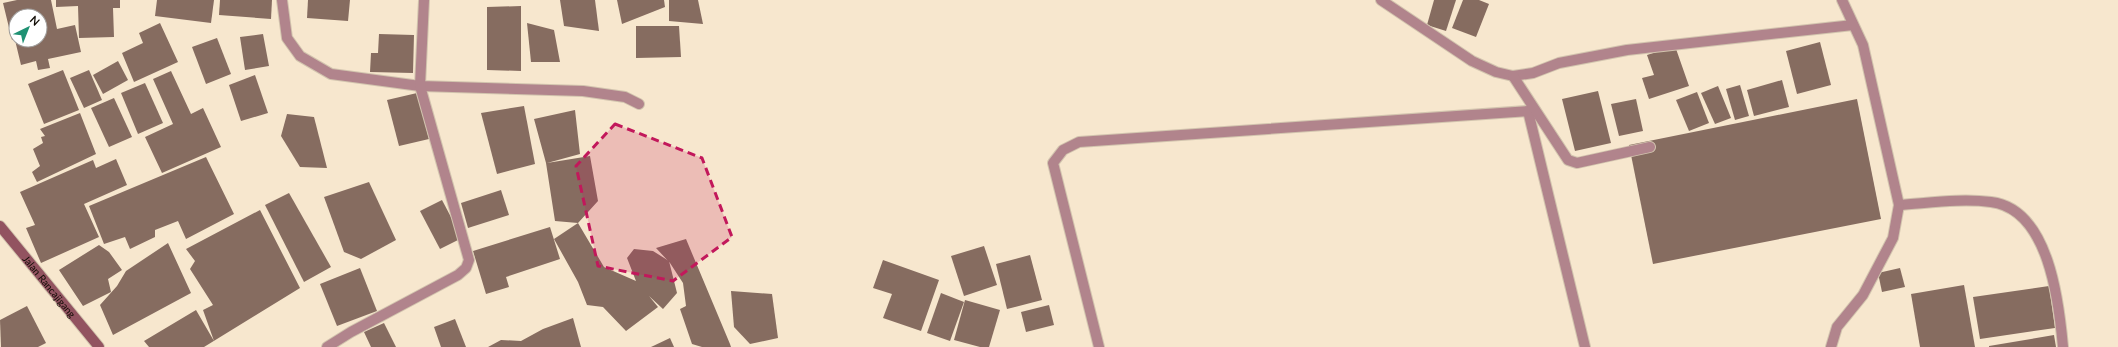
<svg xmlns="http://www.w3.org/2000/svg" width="2118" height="347" font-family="Lato,sans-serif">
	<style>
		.building { fill: #866c60 }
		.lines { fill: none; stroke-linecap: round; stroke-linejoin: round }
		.lane-casing { stroke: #d2c4ae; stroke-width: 12 }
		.street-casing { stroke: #d2c4ae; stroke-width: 12 }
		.secondary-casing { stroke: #d2c4ae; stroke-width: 12 }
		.lane { stroke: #b1848c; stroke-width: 10 }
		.street { stroke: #b1848c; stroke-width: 10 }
		.secondary { stroke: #925360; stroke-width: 10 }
		.marked { fill: #c2185b; fill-opacity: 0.2; stroke: #c2185b; stroke-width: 3; stroke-dasharray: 8 5; stroke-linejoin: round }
		.labels { text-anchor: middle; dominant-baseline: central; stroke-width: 4; stroke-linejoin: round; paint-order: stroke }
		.street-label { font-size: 10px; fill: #100b04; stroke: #fff }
	</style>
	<rect width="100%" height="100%" fill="#f7e7ce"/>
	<!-- building -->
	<g class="building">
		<path d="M17 0H51L57 29 75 25 81 52 48 59 50 68 38 70 36 61 21 65 15 40H40V16H16V39L12 40 3 3Z"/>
		<path d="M56 0H120V8H113L114 37 79 38 78 6 56 7Z"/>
		<path d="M157 0H214L211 23 155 16Z"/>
		<path d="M220 0H272L271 19 219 15Z"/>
		<path d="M308 0H350L348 21 307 18Z"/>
		<path d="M560 0H595L599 31 564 26Z"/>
		<path d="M617 0H664L665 7 622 24Z"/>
		<path d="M669 0H698L703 24 669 21Z"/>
		<path d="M1434 0H1456L1446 31 1427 25Z"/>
		<path d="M1463 0H1479L1489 4 1476 37 1452 28Z"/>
		<path d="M521 6V71L487 70V7Z"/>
		<path d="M160 23 178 62 134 82 122 53 143 43 139 33Z"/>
		<path d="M527 23 554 30 560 62H531Z"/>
		<path d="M636 26H679L681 57 636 58Z"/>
		<path d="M263 34 269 66 245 70 240 37Z"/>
		<path d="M379 34 414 35 413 73 370 72 371 53H378Z"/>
		<path d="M217 38 231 74 206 84 192 47Z"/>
		<path d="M1820 42 1831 85 1797 94 1786 51Z"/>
		<path d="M1675 46 1689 86 1649 99 1642 78 1654 75 1647 55Z"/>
		<path d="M118 61 128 80 103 94 93 75Z"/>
		<path d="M63 70 79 110 44 124 28 84Z"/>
		<path d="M89 70 102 100 84 108 70 78Z"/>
		<path d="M171 71 191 114 203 108 221 147 162 173 145 137 173 124 153 79Z"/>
		<path d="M255 75 268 113 241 121 229 85Z"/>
		<path d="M1782 80 1789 107 1754 116 1747 90Z"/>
		<path d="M145 83 163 123 138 134 121 93Z"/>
		<path d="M1740 85 1749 116 1735 120 1726 89Z"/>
		<path d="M1718 86 1731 118 1715 124 1701 93Z"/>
		<path d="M1598 91 1611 143 1575 151 1562 99Z"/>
		<path d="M1697 92 1709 123 1689 131 1676 100Z"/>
		<path d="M417 93 429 139 399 146 387 100Z"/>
		<path d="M114 98 132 137 109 147 91 108Z"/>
		<path d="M1636 99 1643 131 1619 136 1611 104Z"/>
		<path d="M1857 99 1881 219 1653 264 1629 145Z"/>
		<path d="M524 106 535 164 497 174 481 113Z"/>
		<path d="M575 110 580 154 547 163 590 156 598 201 578 223 555 221 546 163 534 119Z"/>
		<path d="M80 113 96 154 37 182 32 172 40 166 33 149 43 143 41 137 45 136 40 129Z"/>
		<path d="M287 114 314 117 327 168 300 167 281 136Z"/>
		<path d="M206 157 234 214 186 239 178 221 155 230V237L130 249 125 237 104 244 89 206Z"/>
		<path d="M116 159 127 185 84 204 99 237 41 263 26 228 35 225 20 192 93 160 96 168Z"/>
		<path d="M369 182 396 240 361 259 344 252 324 197Z"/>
		<path d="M501 190 509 215 468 228 461 203Z"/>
		<path d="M289 193 331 267 304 282 265 205Z"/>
		<path d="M442 200 462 238 440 249 420 211Z"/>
		<path d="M260 210 300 288 204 347H149L144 341 196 310 214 341 203 310 213 305 190 269 195 261 186 249Z"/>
		<path d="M578 223 604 267 636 281 627 258 634 249 653 251 669 261 677 293 663 309 649 296 658 307 626 331 603 307 587 305 578 282 554 239Z"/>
		<path d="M550 227 560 259 506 277 509 287 486 294 473 251Z"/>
		<path d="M686 239 730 344 731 347H702L692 344 680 309 686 306 683 283 670 263 656 248Z"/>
		<path d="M168 243 191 293 113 335 100 305 117 286 126 271Z"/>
		<path d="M99 245 109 252 122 270 108 279 111 292 83 306 59 270Z"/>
		<path d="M984 246 997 285 964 296 951 256Z"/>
		<path d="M1030 255 1042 300 1007 309 996 264Z"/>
		<path d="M883 260 939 280 921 331 883 318 892 294 873 288Z"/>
		<path d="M360 268 377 311 337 326 320 284Z"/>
		<path d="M1900 268 1905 287 1882 292 1878 273Z"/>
		<path d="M1964 285 1975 347H1920L1911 294Z"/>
		<path d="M2049 286 2055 328 1980 339 1973 297Z"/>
		<path d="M731 291 772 294 778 338 750 344 734 327Z"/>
		<path d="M941 293 964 302 950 341 927 333Z"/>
		<path d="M965 300 1000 310 989 347H980L954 340Z"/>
		<path d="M1049 305 1054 325 1026 332 1021 312Z"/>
		<path d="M27 306 46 343 38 347H1L0 320Z"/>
		<path d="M573 318 581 347H488L501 340 521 341 543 329Z"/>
		<path d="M455 319 466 347H441L434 327Z"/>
		<path d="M384 323 396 347H371L364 332Z"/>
		<path d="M2054 335 2056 347H1989V346Z"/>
		<path d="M670 338 674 347H651Z"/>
	</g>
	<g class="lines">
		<defs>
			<path id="lane" d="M1099 347 1053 163 1063 150 1079 142 1528 111 1585 347"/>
			<g id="street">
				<path d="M282 0 287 38 300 56 331 74 420 86 583 91 625 97 639 104"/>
				<path d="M1381 0 1472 61 1496 72 1513 76 1533 73 1559 63 1627 50 1853 25"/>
				<path d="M1513 76 1568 160 1577 163 1650 147"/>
				<path d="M1899 205C1929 203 1961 198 1991 202 2049 209 2059 302 2063 347"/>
				<path d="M327 347 351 332 458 275 466 268 469 260 420 86 424 0"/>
				<path d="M1831 347 1837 327 1863 295 1893 238 1899 205 1863 45 1842 0"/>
			</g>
			<g id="secondary">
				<path id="s1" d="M0 226 99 347"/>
			</g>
		</defs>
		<!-- lane casing -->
		<use href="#lane" class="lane-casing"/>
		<!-- street casing -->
		<use href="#street" class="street-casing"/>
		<!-- secondary casing -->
		<use href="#secondary" class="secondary-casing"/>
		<!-- lane -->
		<use href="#lane" class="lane"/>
		<!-- street -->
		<use href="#street" class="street"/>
		<!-- secondary -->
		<use href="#secondary" class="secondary"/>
	</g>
	<!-- marked area -->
	<path class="marked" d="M615 124 702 158 732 237 673 281 598 266 576 166Z"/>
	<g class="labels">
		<!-- street labels -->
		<g class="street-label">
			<text stroke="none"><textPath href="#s1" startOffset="78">Jalan Rancajigang</textPath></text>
		</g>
	</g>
	<!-- north arrow -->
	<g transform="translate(28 28) rotate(43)"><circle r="19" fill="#ffffff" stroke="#9f9d9b"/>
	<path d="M0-3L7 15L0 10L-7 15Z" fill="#1f9173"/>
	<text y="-6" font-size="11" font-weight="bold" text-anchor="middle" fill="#100b04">N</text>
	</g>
</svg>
